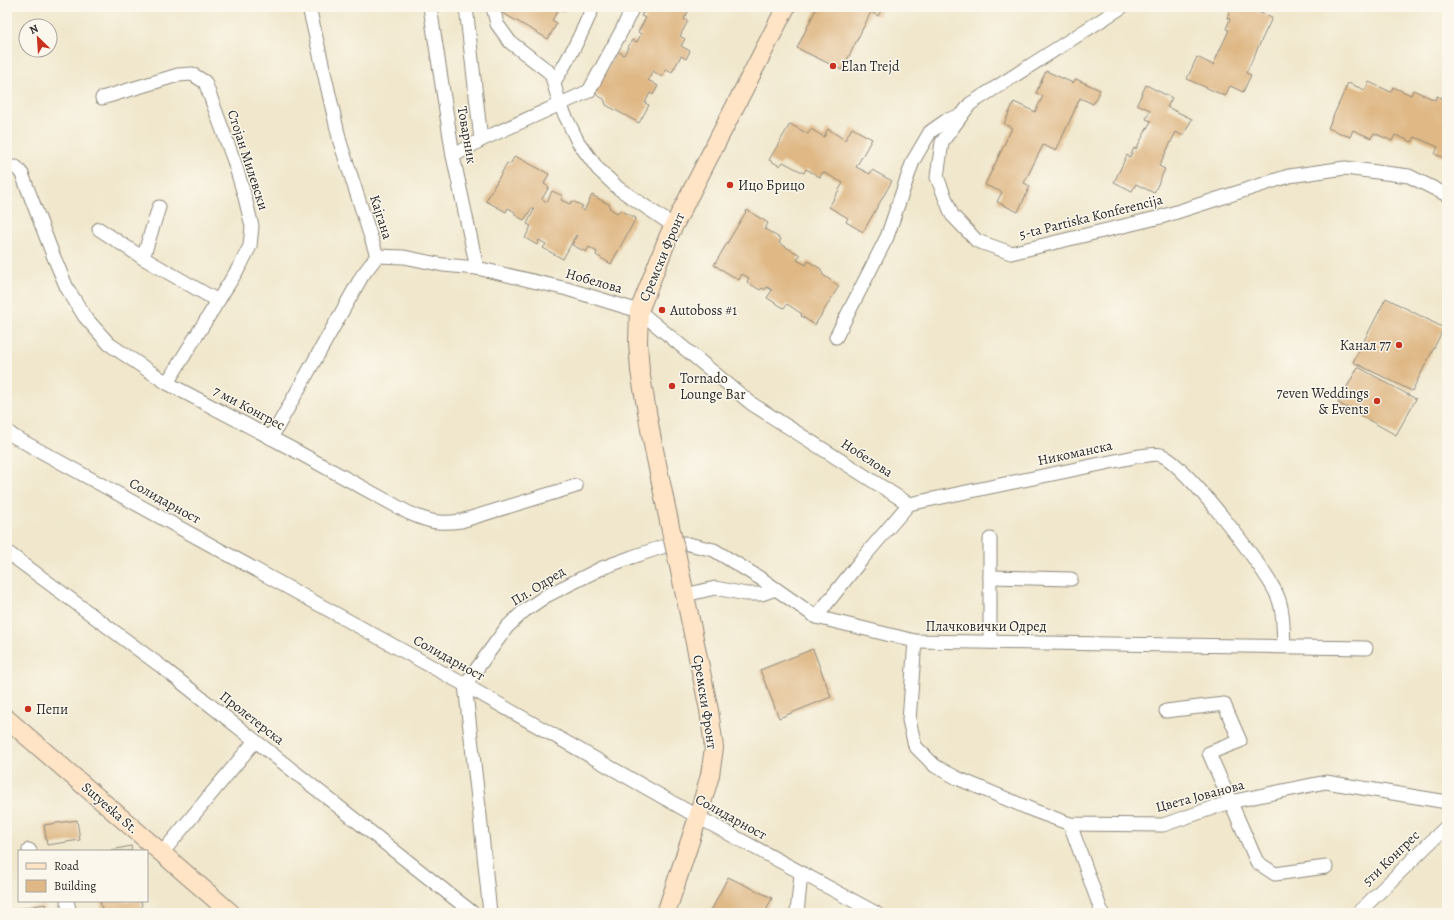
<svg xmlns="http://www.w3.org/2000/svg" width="1454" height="920" font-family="Alegreya,serif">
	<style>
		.building { fill: #dfb885 }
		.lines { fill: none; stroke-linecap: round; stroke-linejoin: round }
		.street-casing { stroke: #8e897c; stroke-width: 15 }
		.secondary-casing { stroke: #8e897c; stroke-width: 20 }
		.street { stroke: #fff; stroke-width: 13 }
		.secondary { stroke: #ffe4c6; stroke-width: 18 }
		.secondary-bridge-casing { stroke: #8e897c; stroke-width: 20; stroke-linecap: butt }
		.secondary-bridge { stroke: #ffe4c6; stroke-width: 18 }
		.poi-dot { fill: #c8321e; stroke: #fbf7ec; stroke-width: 1.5 }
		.labels { text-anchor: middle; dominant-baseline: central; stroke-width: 3; stroke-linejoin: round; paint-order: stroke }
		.poi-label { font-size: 14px; fill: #2b2b2b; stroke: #fbf7ec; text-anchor: start }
		.street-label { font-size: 14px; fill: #2b2b2b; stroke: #fbf7ec }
	</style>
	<rect width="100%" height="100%" fill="#fbf7ec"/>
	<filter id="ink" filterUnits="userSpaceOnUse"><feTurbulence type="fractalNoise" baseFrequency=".025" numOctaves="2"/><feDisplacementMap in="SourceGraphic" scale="8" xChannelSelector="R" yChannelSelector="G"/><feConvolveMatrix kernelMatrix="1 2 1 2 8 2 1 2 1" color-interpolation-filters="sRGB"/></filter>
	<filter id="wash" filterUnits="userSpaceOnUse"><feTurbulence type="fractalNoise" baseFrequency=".012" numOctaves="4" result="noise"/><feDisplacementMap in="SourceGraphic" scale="16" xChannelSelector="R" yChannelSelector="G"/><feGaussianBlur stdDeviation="0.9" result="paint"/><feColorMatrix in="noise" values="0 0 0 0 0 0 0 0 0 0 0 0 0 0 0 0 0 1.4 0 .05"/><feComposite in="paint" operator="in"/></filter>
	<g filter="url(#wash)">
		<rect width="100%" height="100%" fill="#f0e7cc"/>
		<g id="blocks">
			<!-- building -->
			<g class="building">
				<path d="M504 7H566L564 11 559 9 552 20 557 23 548 39 501 12Z"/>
				<path d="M637 7H691L684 19 688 21 680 36 685 39 681 46 690 51 686 59 681 56 672 72 666 69 662 77 653 71 648 80 658 86 653 95 650 93 645 103 649 105 639 123 606 105 604 99 593 93 617 51 624 55 632 40 637 42 641 34 638 32 646 18 641 16 643 13 636 10Z"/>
				<path d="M817 7H883L878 16 871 12 842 70 797 48Z"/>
				<path d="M1232 7H1257L1256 11 1272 18 1246 73 1251 75 1243 92 1230 86 1225 96 1187 79 1197 57 1213 65 1229 30 1226 29 1230 19 1227 18Z"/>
				<path d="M1046 71 1073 83 1076 79 1100 90 1093 104 1080 98 1056 151 1043 145 1024 183 1030 186 1018 212 997 202 1002 192 985 185 1012 128 1004 124 1014 102 1035 112 1043 96 1036 93Z"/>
				<path d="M1369 82 1391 92 1393 87 1411 95 1413 90 1435 100 1437 96 1447 101V159L1435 154 1438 147 1415 137 1412 142 1395 135 1392 141 1374 133 1371 138 1353 130 1350 137 1328 128 1348 83 1365 90Z"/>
				<path d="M1146 85 1172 98 1167 107 1192 119 1183 136 1176 132 1159 166 1165 169 1154 193 1136 184 1132 191 1114 182 1127 155 1130 157 1134 148 1136 149 1151 121 1146 119 1150 110 1137 104Z"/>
				<path d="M790 124 808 134 811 129 824 137 828 129 845 140 852 128 872 139 856 167 870 174 872 170 892 181 863 232 846 222 848 218 829 207 843 183 823 172 820 177 806 169 804 173 783 162 780 166 769 160Z"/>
				<path d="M515 156 549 174 544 184 549 187 542 199 547 202 552 191 563 196 561 200 570 204 572 201 583 206 581 209 584 211 592 195 610 205 609 208 617 213 620 210 636 218 611 264 596 255 597 252 589 247 586 252 572 245 577 236 576 235 563 259 543 248 546 244 539 240 537 245 525 238 531 226 527 224 534 210 532 208 524 220 515 215V212L508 208 506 212 486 201 507 163 510 164Z"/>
				<path d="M747 210 768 223 765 229 781 239 779 243 800 255 797 260 806 265 808 261 821 269 823 275 839 286 815 325 801 316 802 314 787 304 784 308 767 298 772 290 767 287 765 290 762 288 760 290 747 282 749 278 742 274 739 280 714 265Z"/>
				<path d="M1386 298 1444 328 1412 391 1353 362Z"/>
				<path d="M1358 367 1416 399 1396 435 1338 403Z"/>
				<path d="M813 649 831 697 779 718 760 670Z"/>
				<path d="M77 820 80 840 47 845 44 825Z"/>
				<path d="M131 846 132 851H111V850Z"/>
				<path d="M728 877 772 898 765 913H710Z"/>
				<path d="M100 901H141L142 905 139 913H103Z"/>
				<path d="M45 904 47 913H17V909Z"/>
			</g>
		</g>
	</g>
	<g filter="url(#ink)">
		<use href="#blocks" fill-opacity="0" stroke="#8e897c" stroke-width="1"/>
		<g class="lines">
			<defs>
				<g id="street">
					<path d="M430 7 453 156 477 268"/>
					<path d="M466 7 481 140"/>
					<path d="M493 7 497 24 510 42 548 71 552 77 560 105 578 142 598 169 618 188 674 226"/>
					<path d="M1122 7 970 104 942 142 937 177 952 215 977 241 1011 253 1161 217 1289 176 1345 168 1409 176 1447 195"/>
					<path d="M554 82C569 59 582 33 593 7"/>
					<path d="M102 98 178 75 192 74 205 82 234 161 244 194 252 226 250 246 241 264 167 383"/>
					<path d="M453 156 481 140 589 91 622 30 633 7"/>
					<path d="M7 167H16L22 174 53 255 67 288 85 317 109 344 167 383 294 450 409 513C430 522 437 524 461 521L576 486"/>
					<path d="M99 229 143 258 218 301"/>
					<path d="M377 256 404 257 443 265 477 268 567 289 639 311 752 404 909 504"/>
					<path d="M143 258 159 207"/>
					<path d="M836 337 887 237 913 161 930 132 947 120 962 115"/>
					<path d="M7 431 13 436 465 685 698 817 876 913"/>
					<path d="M271 438 362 276 377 256 340 142 309 7"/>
					<path d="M7 552 162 667 473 913"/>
					<path d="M990 577 1071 579"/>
					<path d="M685 595 715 588 746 594H762L776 589"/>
					<path d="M816 617 862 559 909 504 1139 456C1145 456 1155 453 1161 455 1185 464 1266 569 1277 595 1284 610 1283 630 1284 646"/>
					<path d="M915 641 909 720 915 746 935 766 957 778 1035 811 1070 824 1163 825 1230 802 1326 782 1447 802"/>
					<path d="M990 642V539"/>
					<path d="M1166 711 1224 704 1240 741 1209 753 1257 862 1275 874 1326 867"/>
					<path d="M1070 824 1102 913"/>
					<path d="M29 850 30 851"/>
					<path d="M162 853 255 741"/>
					<path d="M67 901 70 913"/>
					<path d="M490 913 480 816 465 685 507 627 524 611 546 596 602 568 632 557 668 545 684 543 714 550 763 580 816 617 915 641 1366 648"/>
					<path d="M797 913 801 874"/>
					<path d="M1358 913 1447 826"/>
				</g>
				<g id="secondary">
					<path d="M671 531 651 435 640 371 638 342 639 311 669 235 786 7"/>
					<path d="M7 719 231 913"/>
					<path d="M666 913 698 817 710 775 714 748 709 710 677 557"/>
				</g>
			</defs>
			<!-- street casing -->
			<use href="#street" class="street-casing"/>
			<!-- secondary casing -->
			<use href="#secondary" class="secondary-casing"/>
			<!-- street -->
			<use href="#street" class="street"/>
			<!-- secondary -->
			<use href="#secondary" class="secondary"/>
			<defs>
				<path id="secondary-bridge" d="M671 531 677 557"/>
			</defs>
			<!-- secondary-bridge casing -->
			<use href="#secondary-bridge" class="secondary-bridge-casing"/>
			<!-- secondary-bridge -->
			<use href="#secondary-bridge" class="secondary-bridge"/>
		</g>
	</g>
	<!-- markers -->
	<g class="poi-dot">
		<circle cx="833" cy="66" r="4"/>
		<circle cx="730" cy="185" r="4"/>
		<circle cx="662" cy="310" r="4"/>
		<circle cx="1399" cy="345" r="4"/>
		<circle cx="672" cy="386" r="4"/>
		<circle cx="1377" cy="401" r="4"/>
		<circle cx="28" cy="709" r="4"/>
	</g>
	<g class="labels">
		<!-- poi labels -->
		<g class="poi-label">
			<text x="841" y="66">Elan Trejd</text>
			<text x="738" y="185">Ицо Брицо</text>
			<text x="670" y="310">Autoboss #1</text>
			<text x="1391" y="345" text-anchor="end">Канал 77</text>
			<text x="680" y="378">Tornado<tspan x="680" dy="16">Lounge Bar</tspan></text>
			<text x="1369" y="393" text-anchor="end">7even Weddings<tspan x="1369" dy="16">&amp; Events</tspan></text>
			<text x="36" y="709">Пепи</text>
		</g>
		<!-- street labels -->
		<g class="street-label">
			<text transform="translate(467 135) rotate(80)">Товарник</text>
			<text transform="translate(248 160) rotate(72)">Стојан Милевски</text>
			<text transform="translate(381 217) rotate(72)">Кајгана</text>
			<text transform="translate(1091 217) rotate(-14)">5-ta Partiska Konferencija</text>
			<text transform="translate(662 257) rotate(-67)">Сремски Фронт</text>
			<text transform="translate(594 281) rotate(16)">Нобелова</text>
			<text transform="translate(249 408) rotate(28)">7 ми Конгрес</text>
			<text transform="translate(1075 453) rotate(-12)">Никоманска</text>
			<text transform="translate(867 458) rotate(33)">Нобелова</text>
			<text transform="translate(165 501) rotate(29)">Солидарност</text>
			<text transform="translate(538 586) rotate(-32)">Пл. Одред</text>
			<text x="986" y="626">Плачковички Одред</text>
			<text transform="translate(449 658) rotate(29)">Солидарност</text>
			<text transform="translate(705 702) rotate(81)">Сремски Фронт</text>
			<text transform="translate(252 718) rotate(38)">Пролетерска</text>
			<text transform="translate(1200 796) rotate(-15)">Цвета Јованова</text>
			<text transform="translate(110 808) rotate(41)">Sutyeska St.</text>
			<text transform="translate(731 817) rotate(29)">Солидарност</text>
			<text transform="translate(1391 858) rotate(-44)">5ти Конгрес</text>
		</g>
	</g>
	<!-- margin -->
	<rect width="1454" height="920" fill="none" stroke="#fbf7ec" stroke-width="24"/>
	<!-- legend -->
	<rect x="18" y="850" width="130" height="52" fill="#fbf7ec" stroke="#a8a59f"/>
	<rect x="26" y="863" width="20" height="6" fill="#ffe4c6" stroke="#a8a59f"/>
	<text x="54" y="870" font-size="12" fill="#2b2b2b">Road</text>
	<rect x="26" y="880" width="20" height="12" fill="#dfb885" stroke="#a8a59f"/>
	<text x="54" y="890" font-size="12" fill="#2b2b2b">Building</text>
	<!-- north arrow -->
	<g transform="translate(38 38) rotate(335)"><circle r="19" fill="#fbf7ec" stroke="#a8a59f"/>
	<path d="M0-3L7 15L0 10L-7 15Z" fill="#c8321e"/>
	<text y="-6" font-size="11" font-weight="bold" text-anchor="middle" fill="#2b2b2b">N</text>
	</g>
</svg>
